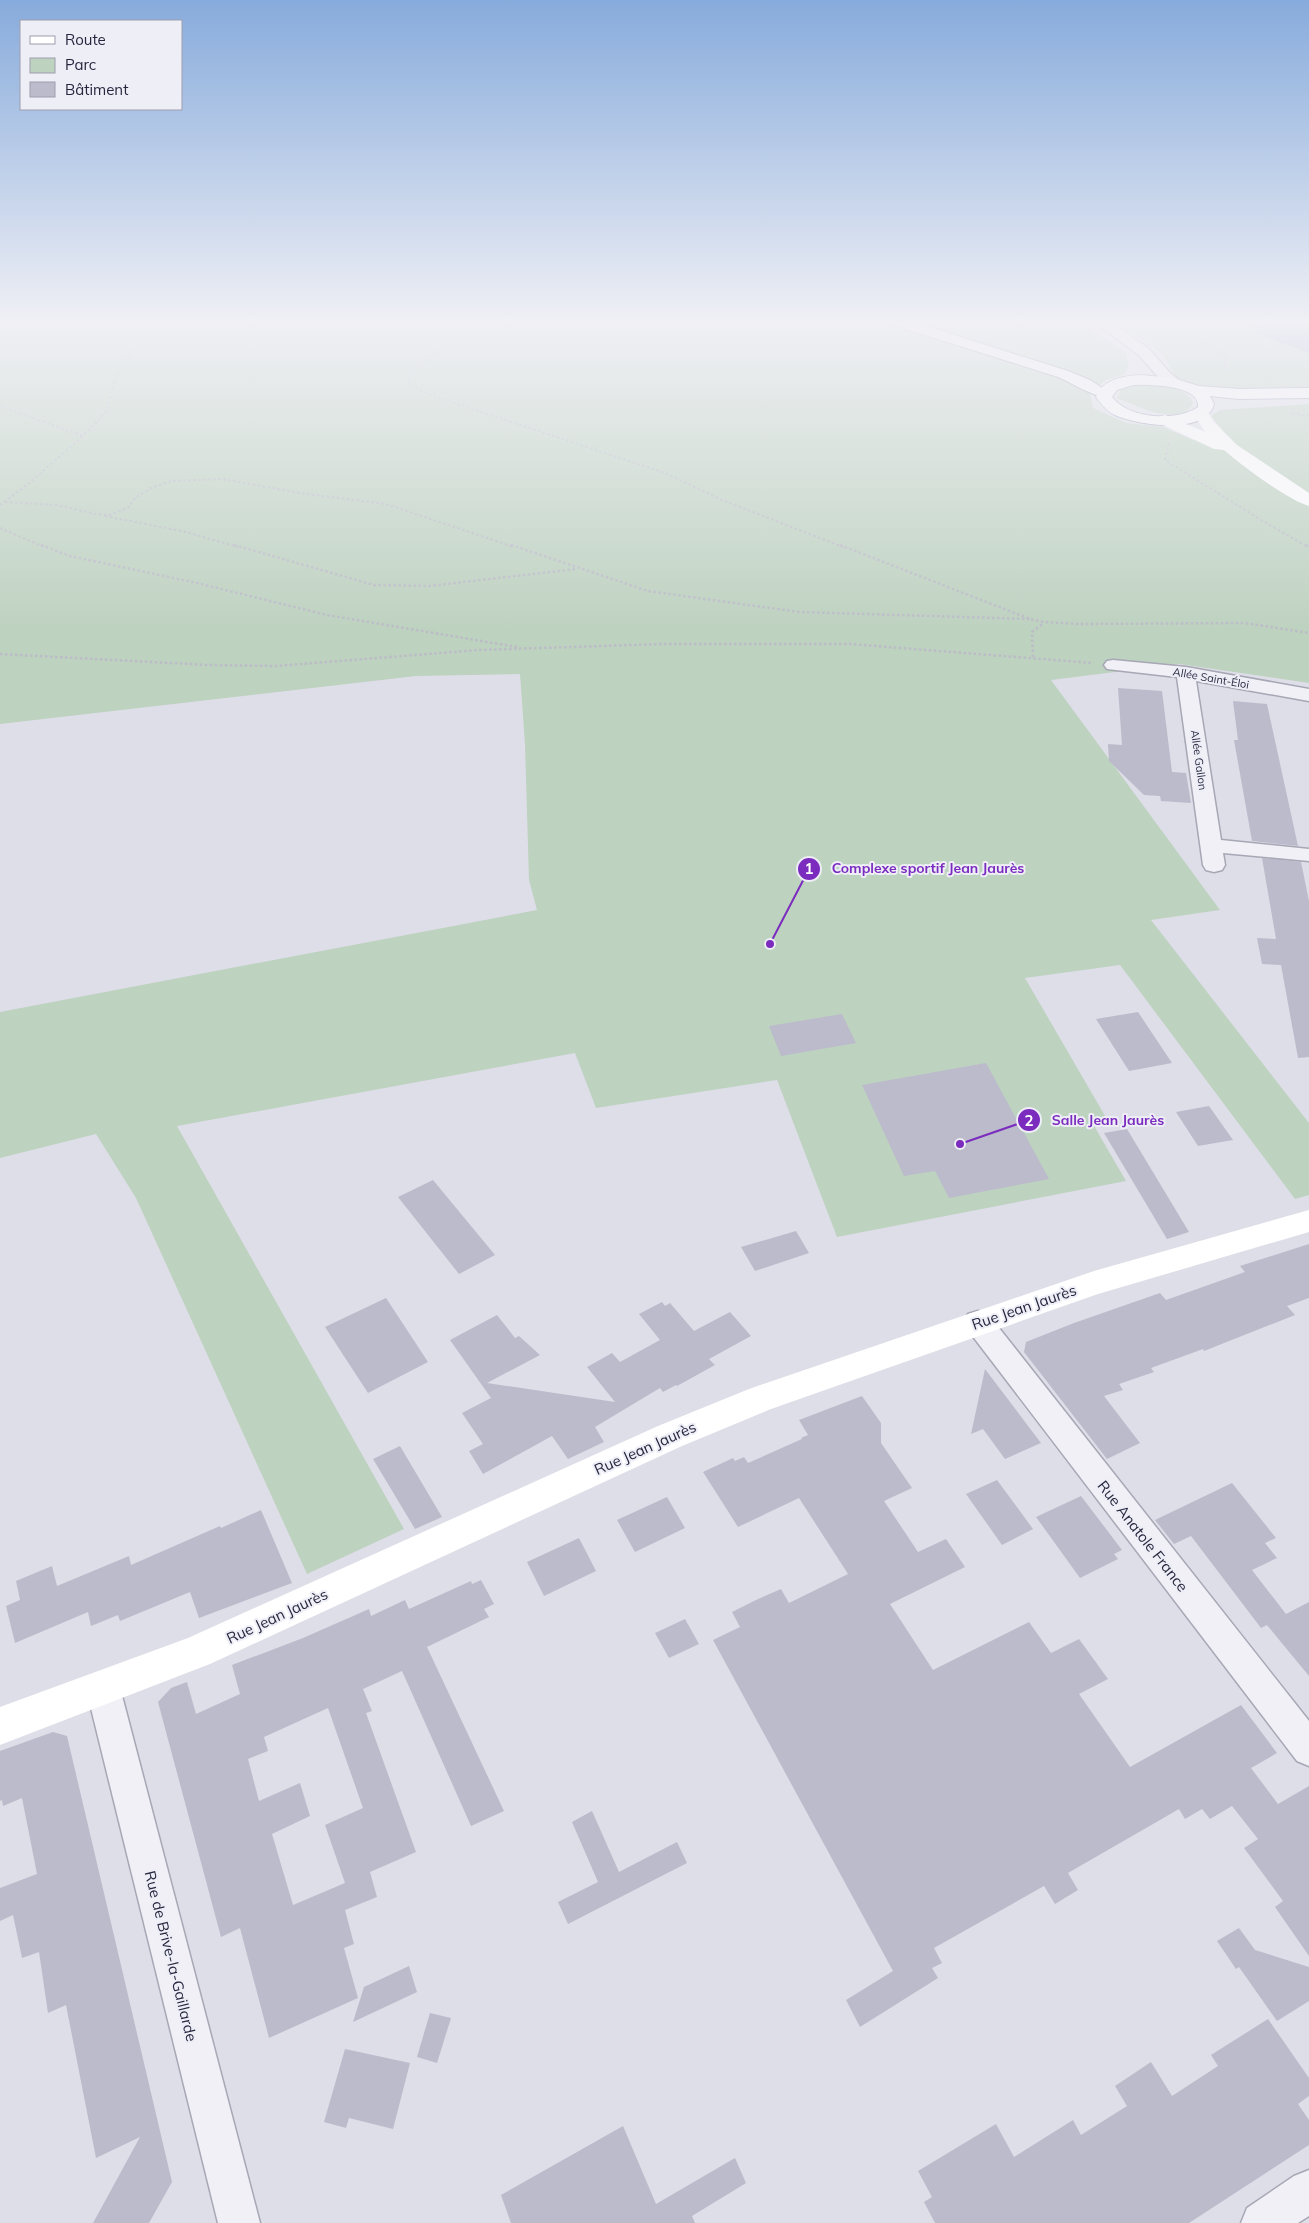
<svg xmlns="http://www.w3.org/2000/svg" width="1309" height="2223" font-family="Mulish,sans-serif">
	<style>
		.green { fill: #bed2c0 }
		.water { fill: #979eca }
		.building { fill: #bbbbcb; fill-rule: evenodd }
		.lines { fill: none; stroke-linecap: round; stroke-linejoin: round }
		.street-casing { stroke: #a7a7b5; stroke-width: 3 }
		.primary-casing { stroke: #9c9eb4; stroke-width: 2 }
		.highway-casing { stroke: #84869f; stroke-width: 2 }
		.path-far1 { stroke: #bbbcc6; stroke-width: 2; stroke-dasharray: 2.5 2.5; stroke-linecap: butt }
		.path { stroke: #bbbcc6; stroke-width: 2.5; stroke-dasharray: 2.5 2.5; stroke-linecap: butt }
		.street { fill: #f0f0f6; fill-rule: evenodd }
		.secondary { fill: #fff; fill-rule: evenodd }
		.primary { fill: #fff; fill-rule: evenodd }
		.highway { fill: #fff; fill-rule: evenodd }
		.labels { text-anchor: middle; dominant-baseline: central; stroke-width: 4; stroke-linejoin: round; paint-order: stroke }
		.far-street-label { font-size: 11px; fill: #26273f; stroke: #edeef6 }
		.near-street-label { font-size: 15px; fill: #26273f; stroke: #edeef6 }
		.leader { fill: none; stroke: #7b2cbf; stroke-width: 2 }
		.callout-dot { fill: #7b2cbf; stroke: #edeef6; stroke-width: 2 }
		.mark-label { font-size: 15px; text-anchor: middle; font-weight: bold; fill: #fff }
		.callout-label { font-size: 14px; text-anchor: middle; font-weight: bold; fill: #7b2cbf; stroke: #edeef6; stroke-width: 4; stroke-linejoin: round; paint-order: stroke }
	</style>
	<rect width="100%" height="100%" fill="#dedee8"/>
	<!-- green -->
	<g class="green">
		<path d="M0 320H1076L1125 352 1129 364 1125 374 1106 380 1090 392 1093 408 1126 423 1163 427 1193 440 1223 431 1211 416 1220 410 1309 404V683L1179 664 1051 680 1220 910 1151 920 1309 1123V1195L1295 1199 1120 965 1025 978 1108 1121 1093 1124 1126 1181 837 1237 777 1080 596 1108 575 1053 177 1126 404 1529 307 1574 136 1198 96 1134 0 1158V1012L537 910 529 880 525 744 520 674 416 676 0 724Z"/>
		<path d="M1114 320H1309V390L1210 389 1177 379 1162 354Z"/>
		<path d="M1137 385C1153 385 1187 384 1193 403 1181 429 1135 405 1117 398L1121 390Z"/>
	</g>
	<!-- water -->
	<path class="water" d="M1275 320 1309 321V353L1255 333V326Z"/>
	<!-- building -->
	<g class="building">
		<path d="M1118 688 1162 691 1172 772 1186 773 1191 803 1161 801 1160 796 1144 795 1109 761 1108 744 1122 745Z"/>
		<path d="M1233 701 1267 704 1298 846 1252 841 1234 740H1238Z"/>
		<path d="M1262 858 1301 862 1309 901V1057L1298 1058 1281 965 1262 964 1257 938 1276 939Z"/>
		<path d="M1138 1012 1172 1063 1129 1071 1096 1019Z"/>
		<path d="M842 1014 856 1043 781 1056 769 1026Z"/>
		<path d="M986 1063 1049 1179 949 1198 935 1171 904 1176 862 1085Z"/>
		<path d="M1209 1106 1233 1140 1198 1146 1176 1112Z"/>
		<path d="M1127 1129 1189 1232 1167 1239 1104 1133Z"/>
		<path d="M433 1180 495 1255 459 1274 398 1197Z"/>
		<path d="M796 1231 809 1253 755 1271 741 1247Z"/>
		<path d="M1309 1244V1298L1287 1306 1295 1315 1204 1351 1203 1349 1151 1368 1154 1372 1119 1384 1123 1390 1104 1396 1140 1443 1107 1459 1024 1352 1026 1342 1074 1323 1160 1293 1166 1300 1245 1272 1240 1266Z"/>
		<path d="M386 1298 428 1362 368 1393 325 1327Z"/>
		<path d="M662 1302 665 1306 670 1303 694 1331 730 1312 751 1336 709 1359 715 1365 677 1386 676 1385 663 1392 660 1388 595 1427 604 1442 568 1459 552 1436 483 1474 469 1451 483 1444 462 1413 491 1398 450 1340 497 1315 515 1338 519 1336 540 1355 487 1383 615 1402 587 1367 612 1353 620 1362 660 1340 639 1314Z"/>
		<path d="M985 1369 1041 1443 1005 1459 983 1429 971 1434Z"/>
		<path d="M862 1396 881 1423V1443L912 1488 884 1501 918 1552 946 1539 965 1567 890 1604 933 1670 1029 1622 1051 1653 1079 1639 1108 1679 1079 1694 1130 1767 1241 1705 1277 1753 1251 1768 1278 1804 1309 1786V1956L1275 1907 1283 1901 1244 1848 1258 1839 1232 1806 1210 1819 1202 1809 1185 1819 1179 1809 1068 1873 1078 1890 1055 1904 1044 1886 934 1948 942 1963 932 1968 938 1978 860 2027 846 2000 893 1971 713 1640 740 1627 732 1612 756 1600 781 1589 789 1603 848 1574 799 1498 738 1527 703 1472 733 1458 735 1461 744 1457 748 1463 802 1439 801 1438 808 1435 799 1420Z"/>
		<path d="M400 1446 442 1517 415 1529 373 1459Z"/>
		<path d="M997 1480 1033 1529 1002 1545 966 1494Z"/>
		<path d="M1232 1483 1276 1538 1265 1543 1277 1558 1252 1570 1286 1614 1309 1602V1676L1267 1625 1261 1628 1191 1536 1174 1544 1155 1520Z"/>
		<path d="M1081 1496 1122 1550 1114 1554 1118 1559 1080 1578 1036 1517Z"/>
		<path d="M667 1497 685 1528 635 1552 617 1520Z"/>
		<path d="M261 1510 292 1583 199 1618 190 1592 120 1621 118 1615 91 1626 88 1612 15 1643 6 1606 20 1600 16 1581 52 1566 57 1586 129 1556 131 1565 220 1526 221 1528Z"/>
		<path d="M579 1538 596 1571 544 1596 527 1562Z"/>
		<path d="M481 1580 494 1604 484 1609 489 1617 427 1647 504 1811 471 1826 402 1671 363 1689 372 1711 366 1713 416 1852 370 1872 377 1897 345 1910 354 1944 344 1948 358 1998 269 2038 240 1928 221 1937 158 1702 171 1688 187 1682 196 1714 240 1694 232 1665 303 1638 369 1609 371 1616 405 1600 409 1609 471 1581 472 1584ZM328 1708 363 1808 325 1825 345 1883 293 1905 272 1834 310 1816 300 1783 259 1801 248 1759 268 1751 264 1737Z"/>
		<path d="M685 1619 699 1644 669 1658 655 1633Z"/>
		<path d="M53 1732 67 1736 172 2182 149 2223H93L140 2137 96 2158 66 2005 48 2013 39 1952 22 1958 13 1915 0 1921V1888L37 1874 22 1798 3 1806 2 1800 0 1801V1751Z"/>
		<path d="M592 1811 619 1872 677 1842 687 1863 568 1924 558 1902 598 1882 572 1822Z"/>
		<path d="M1239 1928 1255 1950 1309 1967V2001L1277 2021 1239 1967 1236 1969 1217 1941Z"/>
		<path d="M409 1966 417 1992 353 2022 364 1987Z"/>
		<path d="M430 2013 451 2018 437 2063 417 2057Z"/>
		<path d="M1268 2019 1309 2078V2096L1298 2104 1309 2120V2145L1189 2223H935L924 2202 932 2197 918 2171 996 2124 1014 2157 1073 2120 1081 2135 1127 2106 1115 2086 1151 2062 1172 2096 1218 2066 1211 2055Z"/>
		<path d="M345 2049 410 2063 393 2129 349 2118 346 2128 324 2122Z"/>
		<path d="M623 2126 656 2204 735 2158 746 2183 692 2216 695 2223H511L501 2195Z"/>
	</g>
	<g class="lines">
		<defs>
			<g id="street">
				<path d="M1092 320H1107L1149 349 1170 373 1184 384 1182 387H1172L1160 379 1139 355Z"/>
				<path d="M1113 660 1186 667 1309 689V701L1196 681 1221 840 1309 849V861L1223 853 1225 865 1222 870 1214 872 1206 870 1203 865 1177 677 1107 669 1104 665 1107 661Z"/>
				<path d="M978 1311 988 1314 1309 1721V1766L1297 1761 968 1330 964 1322 968 1314Z"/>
				<path d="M103 1672 115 1676 120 1688 260 2223H218L86 1688 91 1676Z"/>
				<path d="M1309 2170V2216L1298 2223H1241L1247 2208 1294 2176Z"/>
			</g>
			<path id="primary" d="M1141 375 1172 378 1199 386 1239 389 1309 388V398L1239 399 1210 396 1214 404C1206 436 1137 425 1115 415 1107 411 1102 405 1096 397 1103 379 1123 376 1141 375ZM1133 385C1148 384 1201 385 1198 407 1176 422 1129 419 1112 397L1117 390Z"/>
			<path id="highway" d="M885 320H907L1068 371 1090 380 1112 394 1109 397C1099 400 1070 382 1058 377L887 323Z"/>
		</defs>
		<!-- street casing -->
		<use href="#street" class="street-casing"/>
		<!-- primary casing -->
		<use href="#primary" class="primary-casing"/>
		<!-- highway casing -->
		<use href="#highway" class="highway-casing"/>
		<!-- path-far1 -->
		<g class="path-far1">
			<path d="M419 320 446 329 449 336 448 343 410 374 409 385 436 397 665 473 722 500 843 547"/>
			<path d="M1157 320C1168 325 1182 334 1194 333 1214 332 1222 311 1241 330L1237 333 1204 337 1199 341 1225 355V367L1236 374"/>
			<path d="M0 406 83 436"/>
			<path d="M1292 413 1309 416"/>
			<path d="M1169 443 1165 460 1261 520 1308 547"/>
			<path d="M5 502 57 505 95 514 109 515 128 508 135 498 151 488 171 481 223 479 299 493 386 504 514 547"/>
			<path d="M0 505 27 485 83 436 105 413 115 381 148 320"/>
			<path d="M105 516 186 532 238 547"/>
			<path d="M0 528 44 547"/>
		</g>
		<!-- path -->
		<g class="path">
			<path d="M41 545 70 556 197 583 327 615 517 647"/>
			<path d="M234 545 374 585 429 586 577 569"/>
			<path d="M511 545 648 591 799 612 1030 619"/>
			<path d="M840 545 1030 619 1044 622 1080 624 1245 623 1309 633"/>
			<path d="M1306 545 1309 547"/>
			<path d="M0 654 209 665 276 666 478 650 663 644H850L1093 663"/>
			<path d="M1033 657 1032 632 1044 623"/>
		</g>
		<!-- street -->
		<use href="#street" class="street"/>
		<!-- secondary -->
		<g class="secondary">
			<path d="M1201 408 1207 410 1214 422 1237 445 1309 493V506C1289 501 1240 464 1224 450L1214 449 1159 423 1157 420 1159 417 1165 415 1205 432 1193 413 1195 410Z"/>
			<path d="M1309 1210V1232L1098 1294 771 1409 682 1446 210 1664 0 1745V1707L188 1638 658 1426 749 1389 1094 1271Z"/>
		</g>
		<!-- primary -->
		<use href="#primary" class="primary"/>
		<!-- highway -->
		<use href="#highway" class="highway"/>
	</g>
	<!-- sky -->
	<linearGradient id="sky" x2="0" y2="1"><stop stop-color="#87abdc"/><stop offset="0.51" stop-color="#f0f0f5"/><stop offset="1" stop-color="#f0f0f5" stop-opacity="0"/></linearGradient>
	<rect width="1309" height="631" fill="url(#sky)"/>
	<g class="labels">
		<!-- far-street labels -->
		<g class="far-street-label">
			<text transform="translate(1211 678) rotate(10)">Allée Saint-Éloi</text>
			<text transform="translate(1199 760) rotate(82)">Allée Gallon</text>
		</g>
		<!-- near-street labels -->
		<g class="near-street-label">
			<text transform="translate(1024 1307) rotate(-19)">Rue Jean Jaurès</text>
			<text transform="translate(645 1448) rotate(-24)">Rue Jean Jaurès</text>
			<text transform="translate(1143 1536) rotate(52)">Rue Anatole France</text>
			<text transform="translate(277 1616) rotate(-25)">Rue Jean Jaurès</text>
			<text transform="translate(171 1956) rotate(76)">Rue de Brive-la-Gaillarde</text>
		</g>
	</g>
	<!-- callouts -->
	<path class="leader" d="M770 944L809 869M960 1144L1029 1120"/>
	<g class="callout-dot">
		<circle cx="770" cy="944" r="5"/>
		<circle cx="960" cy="1144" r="5"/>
		<circle cx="809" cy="869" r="12"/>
		<circle cx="1029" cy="1120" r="12"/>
	</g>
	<g class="mark-label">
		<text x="809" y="874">1</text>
		<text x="1029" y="1126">2</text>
	</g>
	<g class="callout-label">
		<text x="928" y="873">Complexe sportif Jean Jaurès</text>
		<text x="1108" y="1125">Salle Jean Jaurès</text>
	</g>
	<!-- legend -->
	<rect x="20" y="20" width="162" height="90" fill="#edeef6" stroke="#9d9ead"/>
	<rect x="30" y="36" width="25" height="8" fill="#ffffff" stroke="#9d9ead"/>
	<text x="65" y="45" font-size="15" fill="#26273f">Route</text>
	<rect x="30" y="58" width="25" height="15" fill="#bed2c0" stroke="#9d9ead"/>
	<text x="65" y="70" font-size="15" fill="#26273f">Parc</text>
	<rect x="30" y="82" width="25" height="15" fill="#bbbbcb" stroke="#9d9ead"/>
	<text x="65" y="95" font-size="15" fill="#26273f">Bâtiment</text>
</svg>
